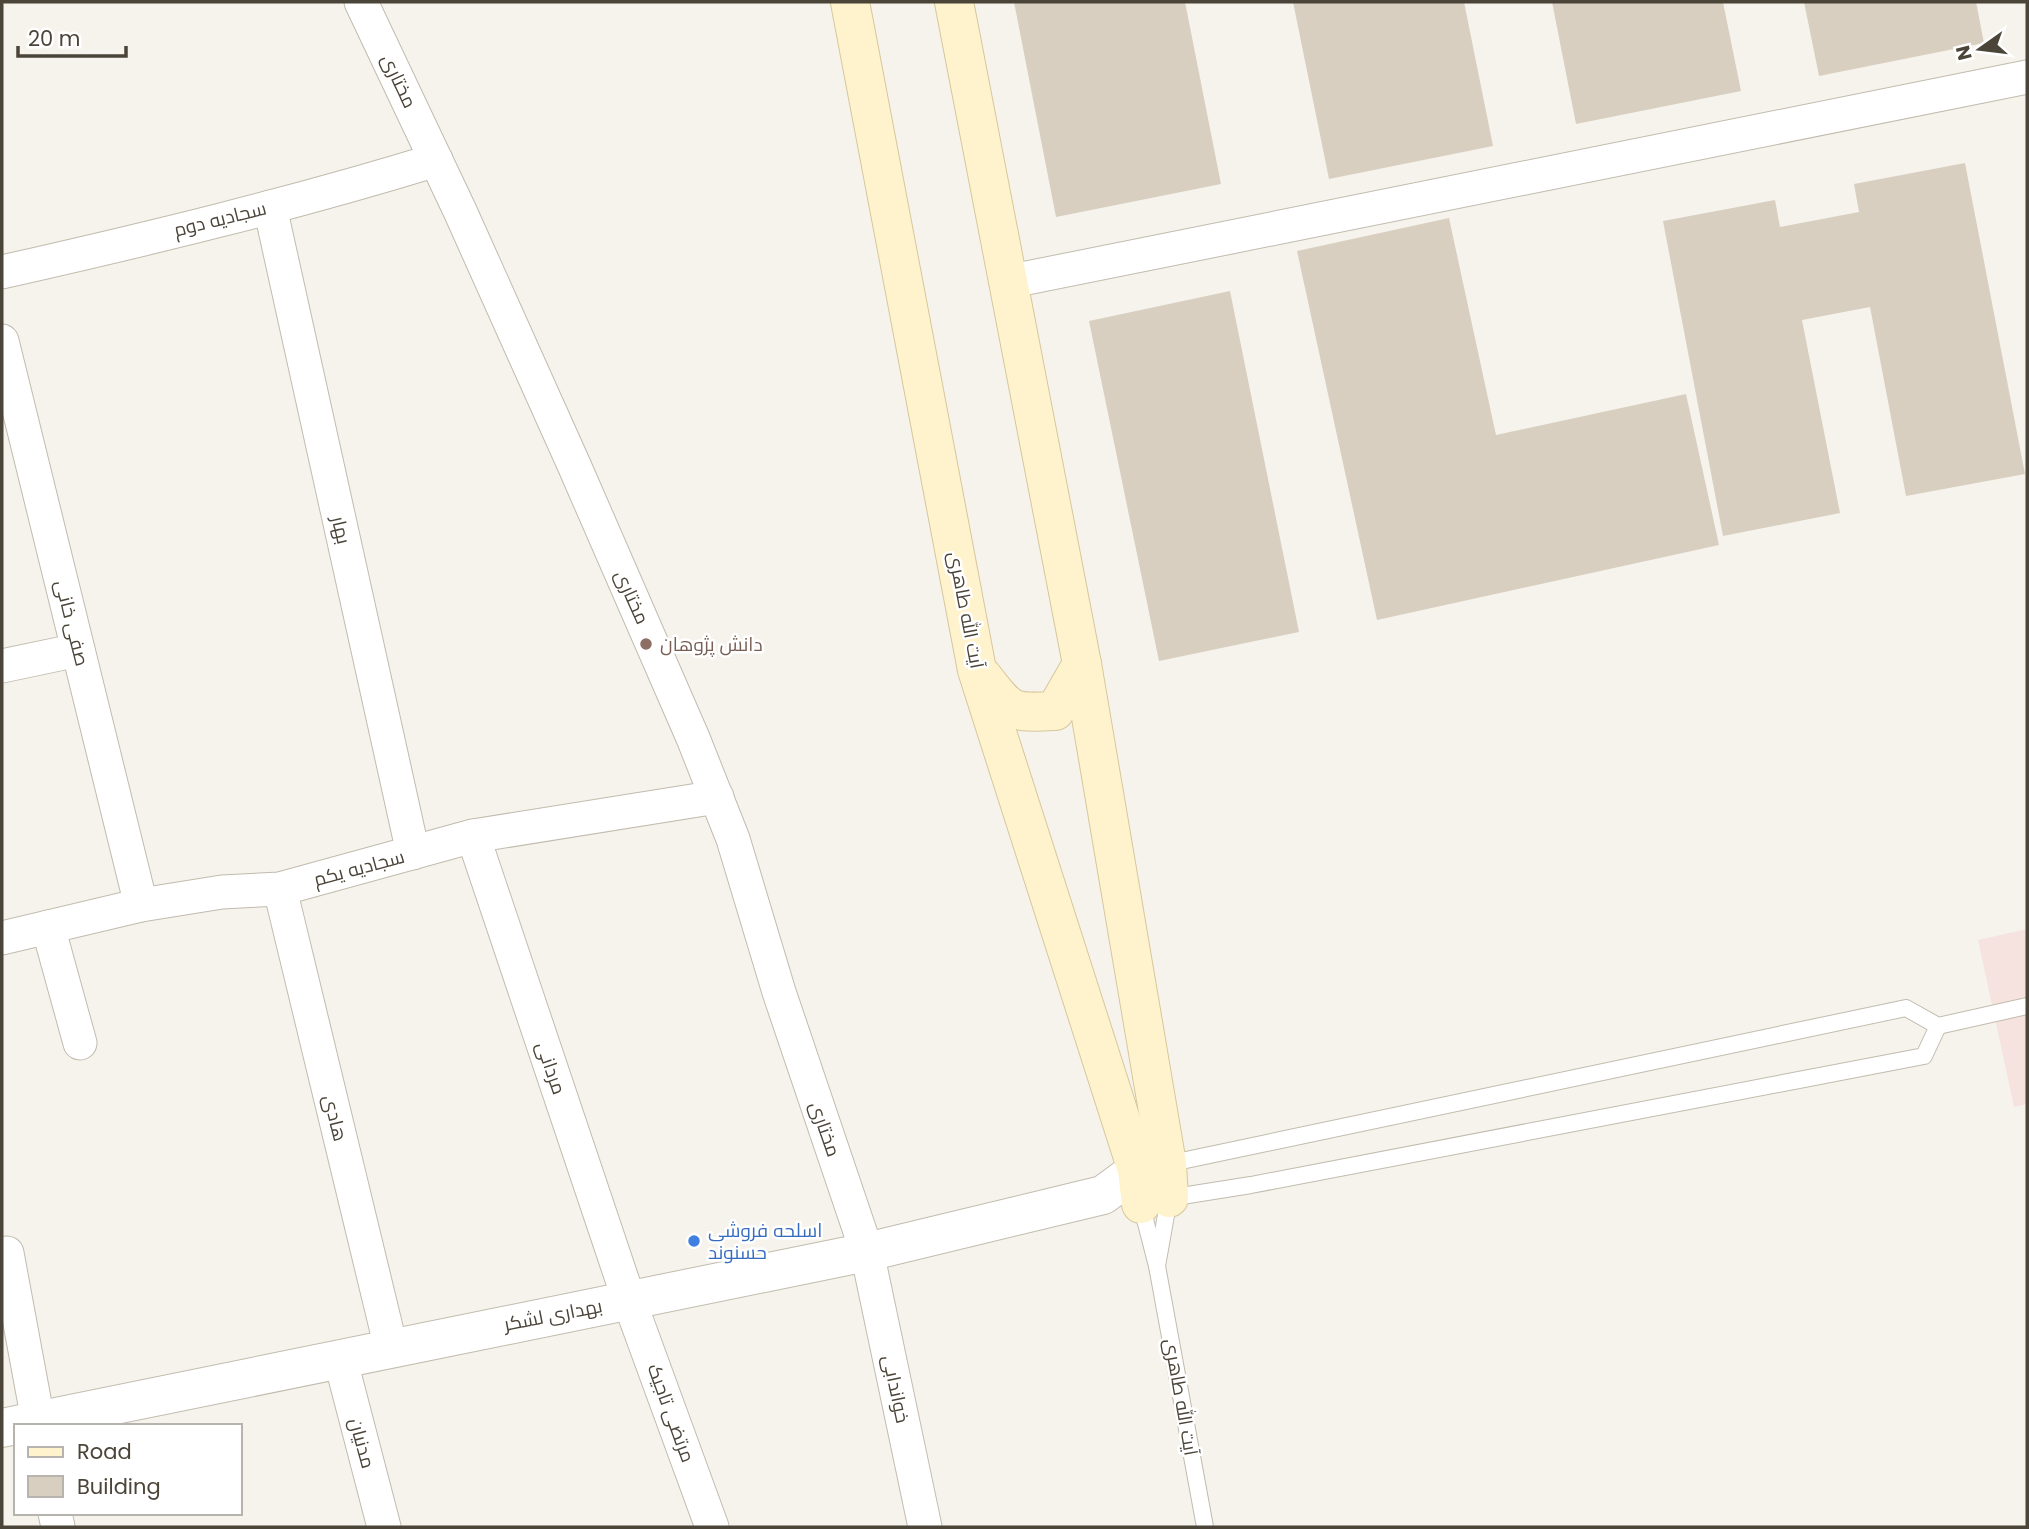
<svg xmlns="http://www.w3.org/2000/svg" width="2029" height="1529" font-family="Poppins,Cairo,sans-serif">
	<style>
		.medical { fill: #f6e3e0 }
		.building { fill: #d8cfc1 }
		.lines { fill: none; stroke-linecap: round; stroke-linejoin: round }
		.service-casing { stroke: #c2bbae; stroke-width: 18 }
		.minor-casing { stroke: #c2bbae; stroke-width: 35 }
		.tertiary-casing { stroke: #c2bbae; stroke-width: 40 }
		.secondary-casing { stroke: #d6c79b; stroke-width: 40 }
		.service { stroke: #fff; stroke-width: 16 }
		.minor { stroke: #fff; stroke-width: 33 }
		.tertiary { stroke: #fff; stroke-width: 38 }
		.secondary { stroke: #fff3cd; stroke-width: 38 }
		.education-dot { fill: #8d6e63; stroke: #fff; stroke-width: 2.5 }
		.shop-dot { fill: #3f7fe0; stroke: #fff; stroke-width: 2.5 }
		.labels { text-anchor: middle; dominant-baseline: central; stroke-width: 5; stroke-linejoin: round; paint-order: stroke }
		.street-label { font-size: 19px; fill: #4b4439; stroke: #fff }
		.education-label { font-size: 19px; fill: #785e54; stroke: #fff; text-anchor: start }
		.shop-label { font-size: 19px; fill: #366cbe; stroke: #fff; text-anchor: start }
	</style>
	<rect width="100%" height="100%" fill="#f6f3ec"/>
	<!-- medical -->
	<path class="medical" d="M2027 929V1104L2014 1107 1978 940Z"/>
	<!-- building -->
	<g class="building">
		<path d="M1014 2H1185L1221 184 1056 217Z"/>
		<path d="M1293 2H1464L1493 146 1329 179Z"/>
		<path d="M1552 2H1723L1741 91 1576 124Z"/>
		<path d="M1804 2H1976L1984 43 1819 76Z"/>
		<path d="M1965 163 2025 474 1906 496 1870 307 1802 320 1840 513 1723 536 1663 221 1775 200 1780 227 1859 212 1854 184Z"/>
		<path d="M1449 218 1496 435 1686 394 1719 545 1377 620 1297 251Z"/>
		<path d="M1230 291 1299 632 1159 661 1089 321Z"/>
	</g>
	<g class="lines">
		<defs>
			<g id="service">
				<path d="M1167 1164 1906 1008 1938 1026 2027 1006"/>
				<path d="M1141 1204 1157 1266 1205 1527"/>
				<path d="M1157 1266 1169 1198 1251 1185 1924 1056 1938 1026"/>
			</g>
			<g id="minor">
				<path d="M361 2 460 211 574 465 693 738 733 839 779 992 867 1252 925 1527"/>
				<path d="M270 207 413 853"/>
				<path d="M2 272C148 239 293 204 436 160"/>
				<path d="M1007 282 2027 77"/>
				<path d="M2 341 141 905"/>
				<path d="M2 666 78 650"/>
				<path d="M473 836 629 1300 712 1527"/>
				<path d="M280 889 391 1348"/>
				<path d="M48 927 80 1043"/>
				<path d="M2 938 141 905 222 892 280 889 473 836 717 797"/>
				<path d="M7 1253 39 1426"/>
				<path d="M340 1358 384 1527"/>
				<path d="M55 1513 58 1527"/>
			</g>
			<path id="tertiary" d="M2 1428 867 1252 1103 1195 1137 1170 1167 1164"/>
			<g id="secondary">
				<path d="M850 2 977 670 1137 1170 1141 1204"/>
				<path d="M954 2 1082 664 1167 1164 1169 1198"/>
				<path d="M983 677C1011 713 1010 713 1055 711L1082 664"/>
			</g>
		</defs>
		<!-- service casing -->
		<use href="#service" class="service-casing"/>
		<!-- minor casing -->
		<use href="#minor" class="minor-casing"/>
		<!-- tertiary casing -->
		<use href="#tertiary" class="tertiary-casing"/>
		<!-- secondary casing -->
		<use href="#secondary" class="secondary-casing"/>
		<!-- service -->
		<use href="#service" class="service"/>
		<!-- minor -->
		<use href="#minor" class="minor"/>
		<!-- tertiary -->
		<use href="#tertiary" class="tertiary"/>
		<!-- secondary -->
		<use href="#secondary" class="secondary"/>
	</g>
	<!-- markers -->
	<circle class="education-dot" cx="646" cy="644" r="7"/>
	<circle class="shop-dot" cx="694" cy="1241" r="7"/>
	<g class="labels">
		<!-- street labels -->
		<g class="street-label">
			<text transform="translate(399 81) rotate(65)">مختاری</text>
			<text transform="translate(220 219) rotate(-14)">سجادیه دوم</text>
			<text transform="translate(341 530) rotate(77)">بهار</text>
			<text transform="translate(632 597) rotate(66)">مختاری</text>
			<text transform="translate(966 610) rotate(79)">آیت الله طاهری</text>
			<text transform="translate(72 623) rotate(76)">صفی خانی</text>
			<text transform="translate(359 868) rotate(-15)">سجادیه یکم</text>
			<text transform="translate(551 1068) rotate(71)">مردانی</text>
			<text transform="translate(335 1118) rotate(76)">هادی</text>
			<text transform="translate(825 1129) rotate(71)">مختاری</text>
			<text transform="translate(553 1315) rotate(-11)">بهداری لشکر</text>
			<text transform="translate(896 1389) rotate(78)">خواندابی</text>
			<text transform="translate(1181 1397) rotate(80)">آیت الله طاهری</text>
			<text transform="translate(671 1413) rotate(70)">مرتضی تاجیک</text>
			<text transform="translate(362 1443) rotate(75)">مدنیان</text>
		</g>
		<!-- education labels -->
		<g class="education-label">
			<text x="660" y="644">دانش پژوهان</text>
		</g>
		<!-- shop labels -->
		<g class="shop-label">
			<text x="708" y="1230">اسلحه فروشی<tspan x="708" dy="22">حسنوند</tspan></text>
		</g>
	</g>
	<!-- border -->
	<rect width="2029" height="1529" fill="none" stroke="#4b4439" stroke-width="7"/>
	<!-- legend -->
	<rect x="14" y="1424" width="228" height="91" fill="#ffffff" stroke="#b7b4b0" stroke-width="2"/>
	<rect x="28" y="1447" width="35" height="10" fill="#fff3cd" stroke="#b7b4b0" stroke-width="2"/>
	<text x="77" y="1459" font-size="21" fill="#4b4439">Road</text>
	<rect x="28" y="1476" width="35" height="21" fill="#d8cfc1" stroke="#b7b4b0" stroke-width="2"/>
	<text x="77" y="1494" font-size="21" fill="#4b4439">Building</text>
	<!-- north arrow -->
	<g transform="translate(1980 49) rotate(256)" stroke="#ffffff" stroke-width="5" paint-order="stroke">
	<path d="M0-5L12 26L0 18L-12 26Z" fill="#4b4439"/>
	<text y="-10" font-size="19" font-weight="bold" text-anchor="middle" fill="#4b4439">N</text>
	</g>
	<!-- scale -->
	<path d="M18 46v10h108v-10" fill="none" stroke="#4b4439" stroke-width="3.5"/>
	<text x="28" y="46" font-size="21" fill="#4b4439" stroke="#ffffff" stroke-width="5" paint-order="stroke">20 m</text>
</svg>
